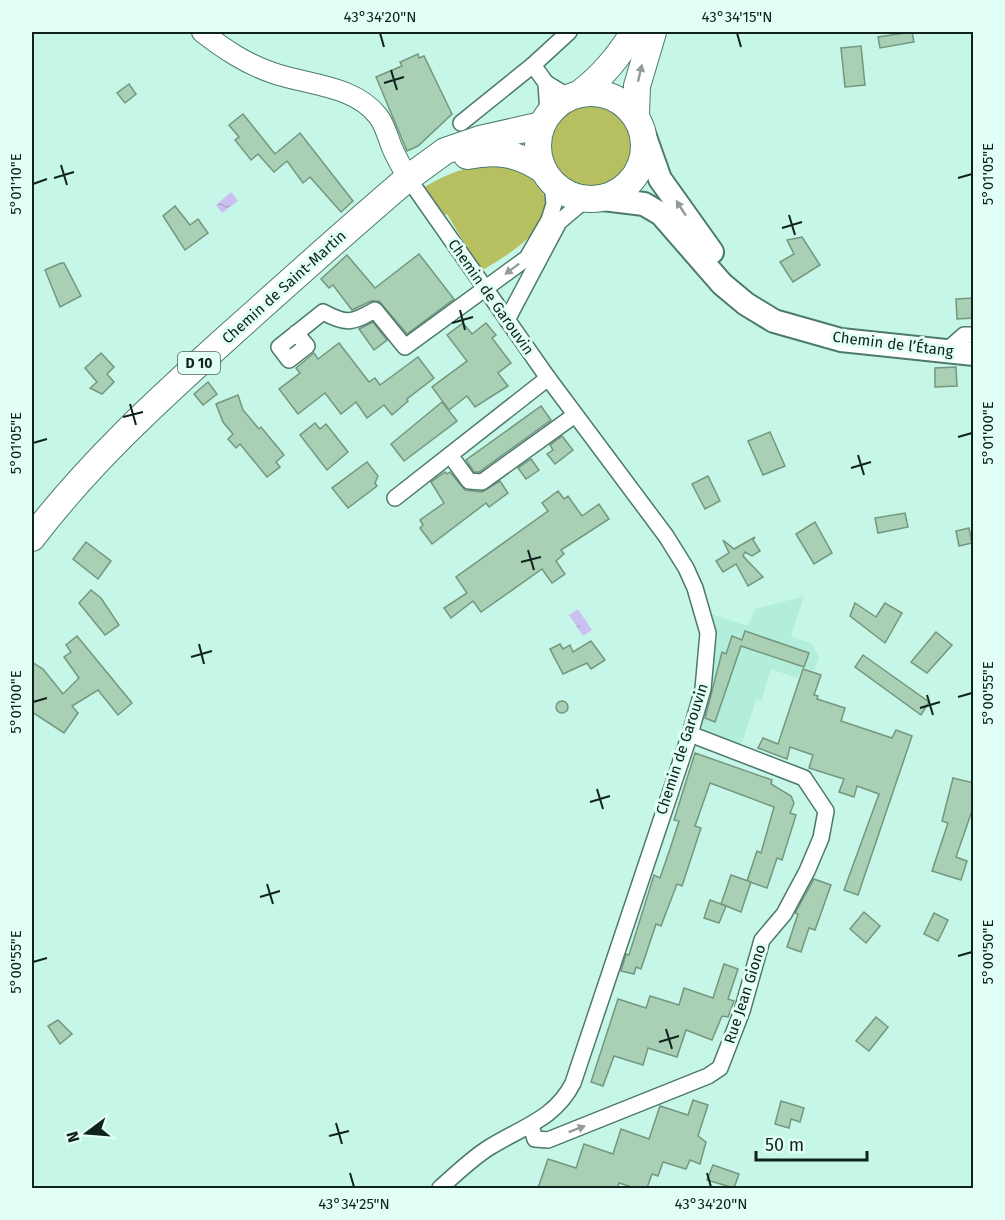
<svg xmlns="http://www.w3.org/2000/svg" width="1005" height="1220" font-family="'Fira Sans',sans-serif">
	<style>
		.built { fill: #b3eedc }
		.grass { fill: #b7c060 }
		.water { fill: url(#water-ripples) }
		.building { fill: #a9cfb4; stroke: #74977e; stroke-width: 1.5 }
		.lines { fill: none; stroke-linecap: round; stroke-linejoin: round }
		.minor-casing { stroke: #4c7a6d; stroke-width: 18 }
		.tertiary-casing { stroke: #4c7a6d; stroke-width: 22 }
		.secondary-casing { stroke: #4c7a6d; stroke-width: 26 }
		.primary-casing { stroke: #4c7a6d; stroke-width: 28 }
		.minor { stroke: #fff; stroke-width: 15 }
		.tertiary { stroke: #fff; stroke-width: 20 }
		.secondary { stroke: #fff; stroke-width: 22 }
		.primary { stroke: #fff; stroke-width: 26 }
		.oneway { fill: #939c99 }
		.ticks { fill: none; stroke: #0f221d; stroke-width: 2 }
		.labels { text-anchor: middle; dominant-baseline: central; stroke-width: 6; stroke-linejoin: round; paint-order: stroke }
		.shield { fill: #e1fff5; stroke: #4e645e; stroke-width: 1.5 }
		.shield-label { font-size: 14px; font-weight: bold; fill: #0f221d }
		.street-label { font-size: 15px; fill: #0f221d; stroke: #e1fff5 }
		.neatline { fill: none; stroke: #0f221d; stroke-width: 2 }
		.ticks-label { font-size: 15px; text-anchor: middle; fill: #0f221d }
	</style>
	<defs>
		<pattern id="water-ripples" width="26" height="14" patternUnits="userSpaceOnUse" patternTransform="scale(1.5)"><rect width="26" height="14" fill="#cbc1f1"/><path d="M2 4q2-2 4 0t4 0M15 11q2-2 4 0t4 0" fill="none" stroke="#ada6ce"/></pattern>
	</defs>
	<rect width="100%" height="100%" fill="#c5f6e7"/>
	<!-- built -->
	<path class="built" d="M804 596 791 636 812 644 819 657 814 671 804 668 797 678 771 669 761 701 756 700 741 746 705 733 700 723 714 660 715 641 711 614 748 626 755 609Z"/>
	<!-- grass -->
	<g class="grass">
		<circle cx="590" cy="145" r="42"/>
		<path d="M509 161C516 166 526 171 532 177 573 219 512 252 481 271L447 214 443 217 422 189C450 170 476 165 509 161Z"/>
	</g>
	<!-- water -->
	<g class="water">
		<path d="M231 192 238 201 222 213 216 205Z"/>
		<path d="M578 609 592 630 583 636 569 615Z"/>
	</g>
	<!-- building -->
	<g class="building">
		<path d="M912 32 914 42 880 48 878 37Z"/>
		<path d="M861 46 865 85 845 87 841 48Z"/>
		<path d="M418 54 419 58 424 56 452 114 418 146 407 151 376 77 402 66 400 62Z"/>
		<path d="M129 84 136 94 125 103 117 93Z"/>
		<path d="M243 114 275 154 300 133 353 201 341 212 310 177 303 183 287 161 274 172 258 154 251 160 235 140 239 137 229 125Z"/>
		<path d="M175 206 190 225 198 219 208 233 185 250 163 216Z"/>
		<path d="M802 237 820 265 793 282 780 262 794 254 787 240Z"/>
		<path d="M419 254 454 299 407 334 379 301H371L352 310 333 285 329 288 321 279 347 255 375 288Z"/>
		<path d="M61 263H64L81 296 60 307 45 270Z"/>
		<path d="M974 298V318L957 319 956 299Z"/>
		<path d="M373 322 387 340 374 350 359 329Z"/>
		<path d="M463 323 472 334 486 323 496 335 492 338 511 363 498 373 508 386 475 407 467 396 449 410 432 387 467 361 447 335Z"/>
		<path d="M339 343 369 382 375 378 380 385 418 357 434 378 407 399 408 401 392 415 384 405 367 418 356 402 341 414 325 393 298 414 279 389 300 373 296 368 314 353 318 359Z"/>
		<path d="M101 353 114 367 107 374 114 382 102 394 90 388 97 382 85 368Z"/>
		<path d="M956 367 957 386 935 387V368Z"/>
		<path d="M208 382 217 394 203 405 194 394Z"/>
		<path d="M238 395 243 410 259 429 261 427 284 455 276 462 280 467 267 477 240 444 236 448 228 439 233 434 223 422 216 404Z"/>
		<path d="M442 402 457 421 404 461 391 444Z"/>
		<path d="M541 406 551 420 479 472H474L466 460Z"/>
		<path d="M315 423 320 429 326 424 348 452 327 470 300 435Z"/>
		<path d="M770 432 785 466 763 475 748 441Z"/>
		<path d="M562 436 573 450 555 464 547 454 553 450 550 445Z"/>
		<path d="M531 459 539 470 526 479 518 468Z"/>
		<path d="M367 462 378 476 375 483 377 486 348 508 332 488Z"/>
		<path d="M445 472 447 474 450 472 465 490 482 492 500 481 508 493 489 507 486 503 432 544 420 528 423 525 420 520 444 503 431 482Z"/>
		<path d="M708 476 720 501 705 509 692 484Z"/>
		<path d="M558 491 564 499 568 496 582 516 599 504 609 519 561 550 564 554 556 561 565 574 552 583 542 569 481 612 473 601 451 618 444 608 467 593 456 577 548 511 542 503Z"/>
		<path d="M905 513 908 527 878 533 875 518Z"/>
		<path d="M815 522 832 553 814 564 796 534Z"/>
		<path d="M969 528 972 543 959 546 956 531Z"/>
		<path d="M755 537 753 540 760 551 752 556 745 552 743 556 763 577 748 586 736 564 723 572 716 561 729 553 723 540 734 549Z"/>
		<path d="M86 542 111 561 98 579 73 559Z"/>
		<path d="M91 590 101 598 119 625 105 635 79 603Z"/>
		<path d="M855 603 876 617 885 603 902 613 885 643 850 616Z"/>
		<path d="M745 631 809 653 804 667 741 646 715 722 705 718 722 652 726 654 732 636 742 640Z"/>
		<path d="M936 632 952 645 927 673 911 662Z"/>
		<path d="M77 636 132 703 118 715 98 690 72 706 78 713 64 733 32 712V662L43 669 63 694 79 678 64 657 71 652 66 645Z"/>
		<path d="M591 641 605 660 591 669 587 663 563 674 550 649 560 644 563 649 570 645 573 652Z"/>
		<path d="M863 655 929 702 921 715 855 667Z"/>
		<path d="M803 669 821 675 814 695 818 696 817 699 845 708 841 721 892 738 896 730 912 736 858 895 844 890 879 794 857 786 854 797 839 792 844 779 809 768 813 755 790 747 787 759 758 748 763 738 778 744Z"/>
		<circle cx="562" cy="707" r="6"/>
		<path d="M695 753 772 780 771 784 791 796 794 803 790 813 796 815 782 860 777 858 767 888 747 881 757 851 761 853 774 807 710 783 695 826 701 828 682 886 677 884 661 926 656 924 641 969 636 967 634 974 621 971 626 954 629 955 654 875 660 878 670 849 679 821 674 820Z"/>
		<path d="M953 778 974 783V805L956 857 967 861 961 880 932 871 948 823 942 821Z"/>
		<path d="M731 875 751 882 741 912 721 904Z"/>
		<path d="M814 879 831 885 815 930 809 928 801 952 787 947 798 914 795 913Z"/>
		<path d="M710 900 726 906 719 923 704 918Z"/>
		<path d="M864 912 880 926 866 943 850 929Z"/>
		<path d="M934 913 948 920 938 941 924 934Z"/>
		<path d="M724 964 738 969 728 999 734 1001 728 1017 722 1016 712 1040 686 1030 677 1057 648 1048 643 1065 614 1056 603 1086 591 1082 618 999 646 1008 650 996 679 1005 684 988 713 998Z"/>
		<path d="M876 1017 888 1027 869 1051 856 1041Z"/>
		<path d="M58 1020 72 1034 60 1044 48 1026Z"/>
		<path d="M693 1100 708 1105 698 1136 706 1142 700 1164 690 1160 686 1169 663 1162 658 1176 652 1174 647 1188H635L619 1183 617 1188H538L548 1159 576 1168 584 1144 613 1154 621 1129 649 1139 660 1106 688 1115Z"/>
		<path d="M781 1101 804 1108 800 1122 791 1119 789 1128 775 1124Z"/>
		<path d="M713 1165 739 1174 734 1188 707 1180Z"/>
	</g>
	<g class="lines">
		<defs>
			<g id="minor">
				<path d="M533 65 569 32"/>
				<path d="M548 114 546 83 569 97"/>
				<path d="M461 123 533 65 546 83"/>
				<path d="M408 178 548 378 666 536 686 568 695 588 708 633 703 689 690 734 573 1083C555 1119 522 1127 490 1147 472 1158 456 1174 440 1188"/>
				<path d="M507 320 559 222 585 200"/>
				<path d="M296 333 307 346 289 360 279 347 323 312C347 325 352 323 375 310L405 347 527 258 549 220 554 204 552 183"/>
				<path d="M946 351 964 335H974"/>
				<path d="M450 455 469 481 482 482 575 415"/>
				<path d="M395 498 548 378"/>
				<path d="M531 1126 535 1139 548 1140 708 1076 720 1068 742 1011 762 940 784 914 807 871 821 838 826 811 804 778 690 734"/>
			</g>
			<path id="tertiary" d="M202 32C224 49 246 64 273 73 307 85 354 85 378 116 385 125 387 135 391 145 395 156 402 167 408 178"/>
			<g id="secondary">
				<path d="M644 134 660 179 712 252"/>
				<path d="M603 199 644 204 661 214 722 284 746 304 774 321 841 340 974 354"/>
			</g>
			<g id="primary">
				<circle cx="591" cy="146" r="53"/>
				<path d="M579 94C603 76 618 57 634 32"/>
				<path d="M636 115 637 86 653 32"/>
				<path d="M467 156C496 150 518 153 543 170"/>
				<path d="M32 538C89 463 159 399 230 335 289 282 348 229 408 178L445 151 480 139 542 125"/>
			</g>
		</defs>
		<!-- minor casing -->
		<use href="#minor" class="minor-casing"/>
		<!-- tertiary casing -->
		<use href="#tertiary" class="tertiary-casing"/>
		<!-- secondary casing -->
		<use href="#secondary" class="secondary-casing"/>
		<!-- primary casing -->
		<use href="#primary" class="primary-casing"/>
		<!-- minor -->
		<use href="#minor" class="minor"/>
		<!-- tertiary -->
		<use href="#tertiary" class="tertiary"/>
		<!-- secondary -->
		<use href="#secondary" class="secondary"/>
		<!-- primary -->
		<use href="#primary" class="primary"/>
	</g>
	<!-- one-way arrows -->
	<defs><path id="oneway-solid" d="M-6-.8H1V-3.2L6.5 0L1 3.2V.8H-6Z" transform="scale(1.5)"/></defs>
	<g class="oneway">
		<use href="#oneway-solid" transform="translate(640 73) rotate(-77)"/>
		<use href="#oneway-solid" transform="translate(681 208) rotate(-123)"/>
		<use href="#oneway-solid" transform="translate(512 269) rotate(143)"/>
		<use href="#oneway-solid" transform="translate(577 1129) rotate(-21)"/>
	</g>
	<!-- ticks -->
	<path class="ticks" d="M380 33 384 47M737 33 741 47M391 70 397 90M384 83 404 77M61 165 67 185M54 178 74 172M958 178 972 174M33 184 47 179M789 215 795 235M782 228 802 222M460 310 465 330M452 323 473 317M130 404 136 425M123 417 143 412M958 437 972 433M33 443 47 439M858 455 864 475M851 468 871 462M528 550 534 570M521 562 541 557M199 644 204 664M191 657 212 651M927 695 933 715M958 697 972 693M33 702 47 698M920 708 940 702M597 789 603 809M590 802 610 796M267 884 273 904M260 897 280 891M958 956 972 952M33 962 47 958M666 1029 672 1049M659 1042 679 1036M336 1123 342 1144M329 1136 349 1131M350 1173 354 1187M707 1173 711 1187"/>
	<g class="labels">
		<!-- shield labels -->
		<rect class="shield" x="178" y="352" width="42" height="22" rx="4.5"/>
		<g class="shield-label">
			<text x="199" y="363">D 10</text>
		</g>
		<!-- street labels -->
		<g class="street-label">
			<text transform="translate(284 287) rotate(-42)">Chemin de Saint-Martin</text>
			<text transform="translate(491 297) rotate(55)">Chemin de Garouvin</text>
			<text transform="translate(893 344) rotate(7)">Chemin de l’Étang</text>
			<text transform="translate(682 749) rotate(-72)">Chemin de Garouvin</text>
			<text transform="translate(745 994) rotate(-72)">Rue Jean Giono</text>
		</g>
	</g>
	<!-- border -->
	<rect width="1005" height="1220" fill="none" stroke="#e1fff5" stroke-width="66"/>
	<!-- north arrow -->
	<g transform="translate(87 1133) rotate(254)" stroke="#e1fff5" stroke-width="4.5" paint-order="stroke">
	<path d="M0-4.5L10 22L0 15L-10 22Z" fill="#0f221d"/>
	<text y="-9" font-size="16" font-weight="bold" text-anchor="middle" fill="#0f221d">N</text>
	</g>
	<!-- scale -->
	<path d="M756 1151v9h111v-9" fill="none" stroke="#0f221d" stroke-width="3"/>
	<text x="765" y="1151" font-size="18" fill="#0f221d" stroke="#e1fff5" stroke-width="4.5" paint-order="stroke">50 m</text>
	<rect x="33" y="33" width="939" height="1154" class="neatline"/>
	<g class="ticks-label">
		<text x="380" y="22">43°34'20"N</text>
		<text x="737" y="22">43°34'15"N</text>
		<text transform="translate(988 174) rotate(-90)" y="5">5°01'05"E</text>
		<text transform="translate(16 184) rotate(-90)" y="5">5°01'10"E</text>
		<text transform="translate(988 433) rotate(-90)" y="5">5°01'00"E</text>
		<text transform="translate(16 443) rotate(-90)" y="5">5°01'05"E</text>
		<text transform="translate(988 693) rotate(-90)" y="5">5°00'55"E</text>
		<text transform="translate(16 702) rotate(-90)" y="5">5°01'00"E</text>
		<text transform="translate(988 952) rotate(-90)" y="5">5°00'50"E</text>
		<text transform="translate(16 962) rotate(-90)" y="5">5°00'55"E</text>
		<text x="354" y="1209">43°34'25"N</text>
		<text x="711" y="1209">43°34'20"N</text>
	</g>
</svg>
